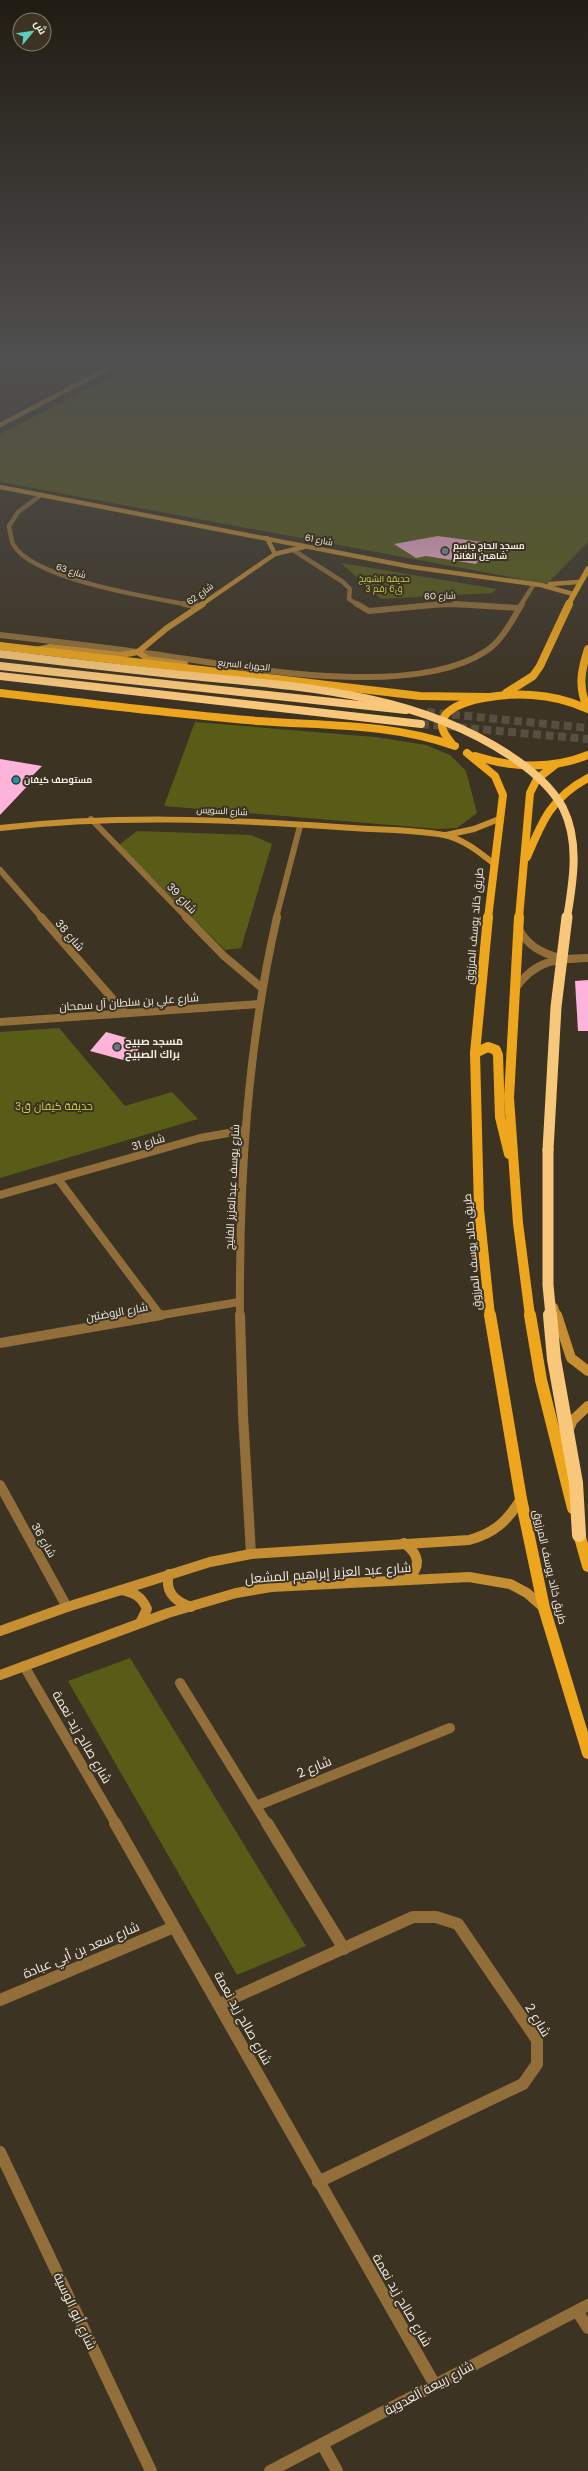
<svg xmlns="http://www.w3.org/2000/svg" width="588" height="2471" font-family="'DM Sans',Cairo,sans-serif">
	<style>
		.green { fill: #595c17 }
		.building { fill: #feb3da }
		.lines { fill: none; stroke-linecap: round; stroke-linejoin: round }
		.highway-tunnel { stroke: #574f40; stroke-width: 8; stroke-dasharray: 8 4.5; stroke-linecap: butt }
		.street-far4 { stroke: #926f3a; stroke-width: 4.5 }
		.street-far3 { stroke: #926f3a; stroke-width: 6 }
		.street-far2 { stroke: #926f3a; stroke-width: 8 }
		.street-far1 { stroke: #926f3a; stroke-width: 10 }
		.street { stroke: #926f3a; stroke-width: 12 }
		.secondary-far3 { stroke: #c68f31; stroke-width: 4.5 }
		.secondary-far2 { stroke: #c68f31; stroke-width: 6 }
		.secondary-far1 { stroke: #c68f31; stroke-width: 8 }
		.secondary { stroke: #c68f31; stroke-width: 10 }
		.primary-far3 { stroke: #eea71d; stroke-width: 5.5 }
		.primary-far2 { stroke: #eea71d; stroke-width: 8 }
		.primary-far1 { stroke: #eea71d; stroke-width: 10 }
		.primary { stroke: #eea71d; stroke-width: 12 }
		.highway-far2 { stroke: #f9c77a; stroke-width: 8 }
		.highway-far1 { stroke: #f9c77a; stroke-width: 11 }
		.highway { stroke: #f9c77a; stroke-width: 14 }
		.highway-bridge-far1 { stroke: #f9c77a; stroke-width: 8 }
		.highway-bridge { stroke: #f9c77a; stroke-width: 11 }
		.worship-dot { fill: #6b7280; stroke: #3c3323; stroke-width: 1.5 }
		.culture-dot { fill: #0f9aa8; stroke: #3c3323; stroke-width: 1.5 }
		.labels { text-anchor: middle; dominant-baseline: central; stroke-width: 4; stroke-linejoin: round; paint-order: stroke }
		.far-street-label { font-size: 9px; fill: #f2ebe2; stroke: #3c3323 }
		.far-poi-label { font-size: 9px; font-weight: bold; fill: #f2ebe2; stroke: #3c3323; text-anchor: start }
		.far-park-label { font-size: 9px; fill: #c9cf47; stroke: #3c3323 }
		.street-label { font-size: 11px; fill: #f2ebe2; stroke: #3c3323 }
		.poi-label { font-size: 11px; font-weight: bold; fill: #f2ebe2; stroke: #3c3323; text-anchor: start }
		.park-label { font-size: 11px; fill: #c9cf47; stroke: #3c3323 }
		.near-street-label { font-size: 13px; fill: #f2ebe2; stroke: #3c3323 }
	</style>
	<rect width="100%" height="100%" fill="#3c3323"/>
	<!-- green -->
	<g class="green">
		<path d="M148 358H588V542L547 584 0 482V434Z"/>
		<path d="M341 563 497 589 492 593 381 599Z"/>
		<path d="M195 722 375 737 426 745 450 755 466 771 477 813 457 828 438 829 164 806Z"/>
		<path d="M137 831 251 835 272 844 241 948 225 950 119 845Z"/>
		<path d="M59 1028 125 1106 172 1092 198 1119 0 1178V1032Z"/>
		<path d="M130 1658 306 1946 237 1975 68 1681Z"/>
	</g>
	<!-- building -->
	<g class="building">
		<path d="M438 536 489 543 476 564 426 556 416 558 394 544Z"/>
		<path d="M0 759 42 766 32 776 36 777 0 815Z"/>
		<path d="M588 980V1031H578L575 981Z"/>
		<path d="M106 1032 145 1043 127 1061 90 1051Z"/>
	</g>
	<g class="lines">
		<!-- highway-tunnel -->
		<g class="highway-tunnel">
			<path d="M427 712 588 728"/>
			<path d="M421 724 588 739"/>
		</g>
		<!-- street-far4 -->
		<g class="street-far4">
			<path d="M41 495 18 512 9 526C10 531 11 539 13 544 31 579 152 598 190 605"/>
			<path d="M293 550 343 582 350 589 349 599 358 605"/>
			<path d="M433 605H469"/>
			<path d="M521 605 534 584"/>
		</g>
		<!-- street-far3 -->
		<g class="street-far3">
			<path d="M184 604 199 606"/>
			<path d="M357 604 369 611 443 604"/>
			<path d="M455 604 518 608"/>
			<path d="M0 635C51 641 102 647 153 654 238 666 411 701 486 651 502 641 512 620 522 604"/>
			<path d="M91 819 187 918"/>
			<path d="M0 870 42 918"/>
			<path d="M276 918 300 826"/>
		</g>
		<!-- street-far2 -->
		<g class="street-far2">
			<path d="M41 917 125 1013"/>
			<path d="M186 917 224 956 262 988"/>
			<path d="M518 928C528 946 541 953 560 958"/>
			<path d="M515 989C535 960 555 959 588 958"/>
			<path d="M0 1022 259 1004"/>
			<path d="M58 1179 160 1315"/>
			<path d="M0 1195 200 1138 245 1130"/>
			<path d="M156 1316 239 1302"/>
			<path d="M240 1316C239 1182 247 1048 277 917"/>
		</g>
		<!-- street-far1 -->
		<g class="street-far1">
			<path d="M240 1315 243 1415 251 1554"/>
			<path d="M0 1343 161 1315"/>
			<path d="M0 1485 67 1607"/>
			<path d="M24 1666 116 1824"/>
			<path d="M180 1683 267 1824"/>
			<path d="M256 1806 450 1728"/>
		</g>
		<!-- street -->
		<g class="street">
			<path d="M115 1823 435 2385"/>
			<path d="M267 1823 344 1949"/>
			<path d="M0 2000 174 1927"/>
			<path d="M220 2004 413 1917H436L458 1924 537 2040V2064L523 2084 318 2182"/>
			<path d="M0 2152 151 2471"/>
			<path d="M577 2311 588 2328"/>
			<path d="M322 2444 337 2471"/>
			<path d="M270 2471 588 2305"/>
		</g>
		<!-- secondary-far3 -->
		<g class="secondary-far3">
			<path d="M0 425 128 358"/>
			<path d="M0 487 412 567 541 585 573 594"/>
			<path d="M267 538 275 554"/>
			<path d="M550 584 579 582"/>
			<path d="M201 605 275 554 304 547"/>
		</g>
		<!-- secondary-far2 -->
		<g class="secondary-far2">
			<path d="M36 650 50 647 121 655 138 652 167 628 203 604"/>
			<path d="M138 652 148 659 185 664"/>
			<path d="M0 828C113 815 225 819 338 827 371 830 413 829 444 835 463 839 478 851 493 863"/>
			<path d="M446 835 474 829 499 819"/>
		</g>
		<!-- secondary-far1 -->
		<path class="secondary-far1" d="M554 1307 557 1316"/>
		<!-- secondary -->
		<g class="secondary">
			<path d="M557 1315 571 1358 588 1371"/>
			<path d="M568 1431 573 1420 588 1406"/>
			<path d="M404 1543C420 1555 422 1567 406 1580"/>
			<path d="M169 1574C164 1592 175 1601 191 1607"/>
			<path d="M121 1590C134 1592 142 1597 147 1609L140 1623"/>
			<path d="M0 1631 67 1607 210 1562 251 1554 469 1540C495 1533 507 1521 521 1499"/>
			<path d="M0 1675 168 1613 236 1593 271 1587 469 1577 510 1584 527 1593 544 1608"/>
		</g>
		<!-- primary-far3 -->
		<path class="primary-far3" d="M568 605 588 569"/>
		<!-- primary-far2 -->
		<g class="primary-far2">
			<path d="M0 646 420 696 487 697"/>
			<path d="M0 693C86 703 172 714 258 721 325 726 391 723 455 746"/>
			<path d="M506 693 533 676 540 666 569 604"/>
			<path d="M587 708C578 686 581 671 588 649"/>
			<path d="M452 744C447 737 439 729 443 719 453 697 511 693 532 695 551 696 570 701 588 709"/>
			<path d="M467 753 495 776 503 795 488 918"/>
			<path d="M475 756C513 768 551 770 588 755"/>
			<path d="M527 857C542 821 552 797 588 778"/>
			<path d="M519 918 530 793 537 779 556 764"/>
		</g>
		<!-- primary-far1 -->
		<g class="primary-far1">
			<path d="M488 917 475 1053 479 1209 490 1316"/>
			<path d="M519 917 509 1098 518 1223 530 1316"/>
			<path d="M475 1053 488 1047 496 1050 498 1055 500 1117 509 1154"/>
		</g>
		<!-- primary -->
		<g class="primary">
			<path d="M490 1315 521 1499 544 1608 588 1753"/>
			<path d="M530 1315 541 1380 573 1508"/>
			<path d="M578 1530 588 1566"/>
		</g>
		<!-- highway-far2 -->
		<g class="highway-far2">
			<path d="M0 654 18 656"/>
			<path d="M0 666 406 710"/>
			<path d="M0 676 421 724"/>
		</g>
		<!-- highway-far1 -->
		<path class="highway-far1" d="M548 1150V1285L551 1316"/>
		<!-- highway -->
		<path class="highway" d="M550 1315 554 1359 576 1483 579 1535"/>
		<!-- highway-bridge-far1 -->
		<path class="highway-bridge-far1" d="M18 656C72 663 126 669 181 675 292 686 413 691 509 755 529 768 551 786 563 808 580 842 573 882 567 918"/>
		<!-- highway-bridge -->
		<path class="highway-bridge" d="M548 1150 556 1007 567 917"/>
	</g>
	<!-- sky -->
	<linearGradient id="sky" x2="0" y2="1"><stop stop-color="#211c13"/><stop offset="0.51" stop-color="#505050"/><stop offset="1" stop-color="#505050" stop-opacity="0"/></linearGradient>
	<rect width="588" height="704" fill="url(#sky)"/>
	<!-- markers -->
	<g class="worship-dot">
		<circle cx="445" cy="551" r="4"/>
		<circle cx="117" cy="1047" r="4"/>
	</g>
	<circle class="culture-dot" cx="16" cy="780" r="4"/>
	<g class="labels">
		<!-- far-street labels -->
		<g class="far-street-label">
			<text transform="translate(319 540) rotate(11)">شارع 61</text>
			<text transform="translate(71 571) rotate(17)">شارع 63</text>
			<text transform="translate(200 594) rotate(-36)">شارع 62</text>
			<text transform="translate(440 596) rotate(-2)">شارع 60</text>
			<text transform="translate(244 665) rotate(6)">الجهراء السريع</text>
			<text transform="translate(222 811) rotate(3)">شارع السويس</text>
		</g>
		<!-- far-poi labels -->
		<g class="far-poi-label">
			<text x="453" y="546">مسجد الحاج جاسم<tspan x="453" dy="10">شاهين الغانم</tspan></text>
			<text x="24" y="780">مستوصف كيفان</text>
		</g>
		<!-- far-park labels -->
		<g class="far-park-label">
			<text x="384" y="579">حديقة الشويخ<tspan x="384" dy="10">ق6 رقم 3</tspan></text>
		</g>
		<!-- street labels -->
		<g class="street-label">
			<text transform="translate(182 898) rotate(46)">39 شارع</text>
			<text transform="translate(474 926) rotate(-85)">طريق خالد يوسف المرزوق</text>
			<text transform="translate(70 935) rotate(49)">شارع 38</text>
			<text transform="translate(129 1002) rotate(-4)">شارع علي بن سلطان آل سمحان</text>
			<text transform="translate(148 1142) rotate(-16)">شارع 31</text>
			<text transform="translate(232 1187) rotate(-87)">شارع يوسف عبدالعزيز الفليج</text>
			<text transform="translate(472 1252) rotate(-95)">طريق خالد يوسف المرزوق</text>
			<text transform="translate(117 1312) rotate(-10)">شارع الروضتين</text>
			<text transform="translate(44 1540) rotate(61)">شارع 36</text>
			<text transform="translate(550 1567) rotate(77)">طريق خالد يوسف المرزوق</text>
		</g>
		<!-- poi labels -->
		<g class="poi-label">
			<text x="125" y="1041">مسجد صبيح<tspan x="125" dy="13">براك الصبيح</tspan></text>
		</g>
		<!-- park labels -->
		<g class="park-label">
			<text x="54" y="1106">حديقة كيفان ق3</text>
		</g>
		<!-- near-street labels -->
		<g class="near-street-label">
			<text transform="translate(328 1573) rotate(-4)">شارع عبد العزيز إبراهيم المشعل</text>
			<text transform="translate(82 1737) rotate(60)">شارع صالح زيد نعمة</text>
			<text transform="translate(314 1767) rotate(-22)">شارع 2</text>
			<text transform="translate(81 1950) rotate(-23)">شارع سعد بن أبي عبادة</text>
			<text transform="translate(243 2018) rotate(61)">شارع صالح زيد نعمة</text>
			<text transform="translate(538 2020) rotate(59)">شارع 2</text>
			<text transform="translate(402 2300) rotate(60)">شارع صالح زيد نعمة</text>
			<text transform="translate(75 2311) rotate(65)">شارع أبو الوسية</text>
			<text transform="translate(429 2388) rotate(-28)">شارع ربيعة آلعدوية</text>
		</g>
	</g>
	<!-- north arrow -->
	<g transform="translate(32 32) rotate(61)"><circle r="19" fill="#3c3323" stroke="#857d6f"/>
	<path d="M0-3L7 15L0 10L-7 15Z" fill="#5dceb9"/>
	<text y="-6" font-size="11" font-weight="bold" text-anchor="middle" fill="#f2ebe2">ش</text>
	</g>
</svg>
